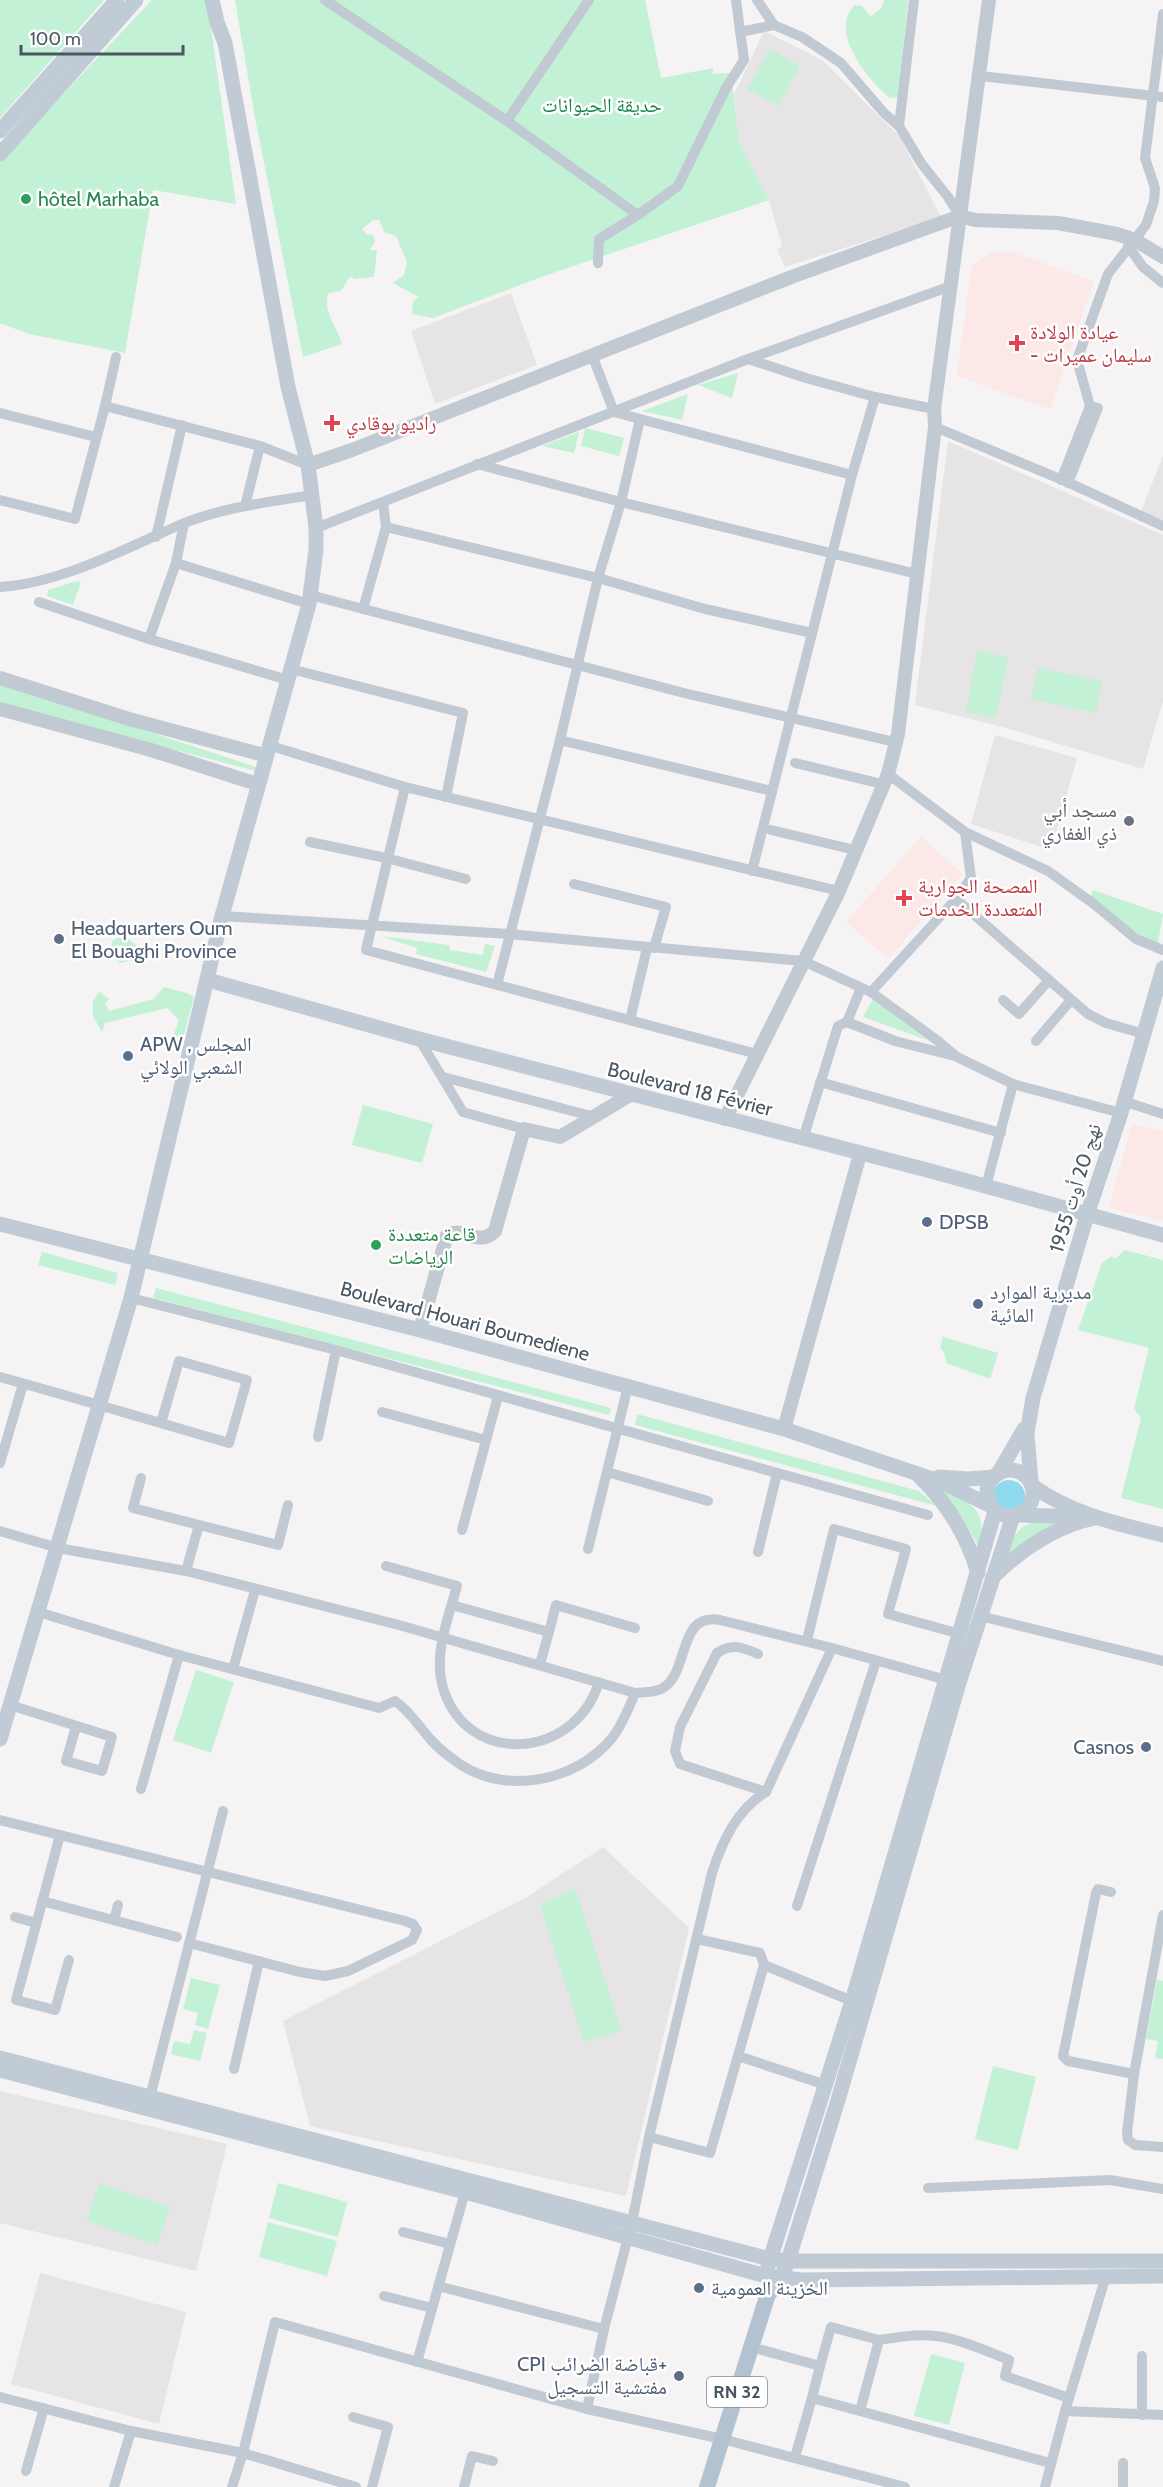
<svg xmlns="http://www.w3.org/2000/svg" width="1163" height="2487" font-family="Cabin,'Noto Naskh Arabic',sans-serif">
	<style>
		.education { fill: #e6e4e5 }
		.medical { fill: #fce8e6 }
		.green { fill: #c3f1d5 }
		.water { fill: #90daee }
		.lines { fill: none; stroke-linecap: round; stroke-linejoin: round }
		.minor { stroke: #c1cad2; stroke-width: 10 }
		.tertiary { stroke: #c1cad2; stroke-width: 14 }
		.secondary { stroke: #c1cbd6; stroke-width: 15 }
		.primary { stroke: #b3c2d1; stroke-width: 16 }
		.leisure-dot { fill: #2e9e5b; stroke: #fff; stroke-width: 2 }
		.health-dot { fill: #e0444e; stroke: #fff; stroke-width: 2 }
		.worship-dot { fill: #6b7280; stroke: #fff; stroke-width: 2 }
		.service-dot { fill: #5c6f8a; stroke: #fff; stroke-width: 2 }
		.labels { text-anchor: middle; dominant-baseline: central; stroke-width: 5; stroke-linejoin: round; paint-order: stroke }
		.shield { fill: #fff; stroke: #808990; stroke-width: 1.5 }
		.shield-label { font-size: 18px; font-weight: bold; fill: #4a5661 }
		.park-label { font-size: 20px; fill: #17864f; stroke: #fff }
		.leisure-label { font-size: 20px; fill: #27864d; stroke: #fff; text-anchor: start }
		.health-label { font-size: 20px; fill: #be3a42; stroke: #fff; text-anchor: start }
		.worship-label { font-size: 20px; fill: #5b616d; stroke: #fff; text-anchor: end }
		.service-label { font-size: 20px; fill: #4e5e75; stroke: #fff; text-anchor: start }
		.street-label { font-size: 20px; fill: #4a5661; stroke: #fff }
	</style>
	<rect width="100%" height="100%" fill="#f5f3f3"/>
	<!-- education -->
	<g class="education">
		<path d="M764 31 822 60 899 136 941 217 785 267 777 250 782 246 769 200 746 160 739 141 734 95Z"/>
		<path d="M511 293 537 365 435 404 411 331Z"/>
		<path d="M948 441 1163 535V701L1143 769 1006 728 915 705Z"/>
		<path d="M1163 456V524L1140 514Z"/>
		<path d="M995 735 1077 758 1051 850 971 824Z"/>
		<path d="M603 1847 689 1928 626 2196 310 2126 283 2021 527 1897Z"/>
		<path d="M0 2091 227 2144 196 2271 0 2223Z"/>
		<path d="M40 2273 186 2312 159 2424 11 2384Z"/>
	</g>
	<!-- medical -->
	<g class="medical">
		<path d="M1012 252 1094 281 1050 409 957 376 972 265 991 253Z"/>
		<path d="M921 837 963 874 888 958 846 922Z"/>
		<path d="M1132 1124 1163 1131V1221L1109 1208Z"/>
	</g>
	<!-- green -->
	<g class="green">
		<path d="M0 0H104L0 118Z"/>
		<path d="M152 0H207L236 204 153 190 125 353 29 334 0 323V161Z"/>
		<path d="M235 0H645L661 78 714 68 712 74 731 73 739 141 769 200 544 276 433 318 412 314 413 301 419 297 393 283 404 275 407 262 396 236 384 232 379 220H373L362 229 366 234 373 235 375 242 370 250H377L374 277 355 279 350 276 341 291 328 293C323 314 337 325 342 344L303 357 255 118Z"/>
		<path d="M884 0H908L898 97 890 98C871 82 839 45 847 18 848 14 852 9 854 5L862 6 871 17 882 7Z"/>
		<path d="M770 49 800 66 778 106 747 89Z"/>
		<path d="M738 373 732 398 698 385Z"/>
		<path d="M688 394 682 420 642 411Z"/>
		<path d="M585 428 624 438 619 456 581 446Z"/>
		<path d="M579 432 574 453 542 446Z"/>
		<path d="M77 581 81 582 73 605 47 596 48 590Z"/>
		<path d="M977 651 1008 657 996 718 966 712Z"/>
		<path d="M1038 668 1102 681 1096 713 1031 699Z"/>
		<path d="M0 683 247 764 256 767V771L0 705Z"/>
		<path d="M1093 890 1163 914 1158 943 1137 935 1091 897Z"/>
		<path d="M125 936 149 957 119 963 109 953 113 940Z"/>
		<path d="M380 936 449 945 450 950 483 955 485 944 495 946 486 972 416 954 417 948Z"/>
		<path d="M164 987 187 993 194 997 182 1042 173 1037 179 1020 167 1008 105 1023 102 1032 93 1016V1001L99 992 109 999 105 1004 109 1011 154 999Z"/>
		<path d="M873 999 927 1040 863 1017Z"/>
		<path d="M363 1105 433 1124 422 1163 352 1145Z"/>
		<path d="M1125 1250 1163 1260V1509L1121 1498 1141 1418 1134 1409 1149 1348 1078 1330 1102 1263 1112 1256 1115 1259Z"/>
		<path d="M42 1252 118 1273 115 1285 38 1265Z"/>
		<path d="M156 1288 611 1408 609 1415 153 1298Z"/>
		<path d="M943 1337 998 1353 990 1379 946 1363 945 1354 940 1347Z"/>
		<path d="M637 1414 919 1491 937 1506 635 1425Z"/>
		<path d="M940 1489C972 1505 988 1507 979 1547L964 1521Z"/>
		<path d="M1062 1520 1005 1557C1019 1521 1025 1522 1062 1520Z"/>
		<path d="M196 1670 234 1682 211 1753 173 1740Z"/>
		<path d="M575 1888 621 2031 584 2042 540 1905Z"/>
		<path d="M191 1978 220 1985 208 2029 195 2025 198 2013 183 2009Z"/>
		<path d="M1157 1980 1163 1981V2059L1155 2058 1158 2041 1146 2039Z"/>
		<path d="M194 2030 207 2033 200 2061 171 2054 174 2041 190 2044Z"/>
		<path d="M993 2066 1036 2077 1018 2150 975 2139Z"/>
		<path d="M99 2183 170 2207 157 2245 87 2221Z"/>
		<path d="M278 2183 347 2202 338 2237 269 2218Z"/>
		<path d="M268 2222 337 2241 327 2276 259 2257Z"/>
		<path d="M931 2354 965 2363 949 2425 914 2416Z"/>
	</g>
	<!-- water -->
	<circle class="water" cx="1009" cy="1496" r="16"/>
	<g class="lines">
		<!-- minor -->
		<g class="minor">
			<path d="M325 0 507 121 638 215 678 186 726 88 744 60 736 0"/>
			<path d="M757 0 774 25"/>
			<path d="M740 32 774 25 802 37 841 63 884 113 899 126 921 163 948 197 960 216"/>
			<path d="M981 76 1163 97"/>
			<path d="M507 121 589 0"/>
			<path d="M899 126 914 0"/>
			<path d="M1128 246 1143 267 1163 283"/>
			<path d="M598 263 599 239 638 215"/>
			<path d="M748 359 806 378 875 397 852 475 752 871"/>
			<path d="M875 397 934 409"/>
			<path d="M105 406 116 357"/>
			<path d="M0 413 96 437"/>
			<path d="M640 419 852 475"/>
			<path d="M935 427 1065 481 1163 526"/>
			<path d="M477 464 621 502 917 574"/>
			<path d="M1061 480 1090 406 1077 360 1108 274 1146 225 1154 201 1155 188 1145 158 1163 14"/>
			<path d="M1068 483 1098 408 1090 406"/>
			<path d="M0 500 75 519 105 406 260 446 308 465"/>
			<path d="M383 502 386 527"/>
			<path d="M245 506 260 446"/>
			<path d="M316 528 748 359 951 286"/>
			<path d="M156 537 182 425"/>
			<path d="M176 563 309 604"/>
			<path d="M0 587C62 583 126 548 182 524 223 507 270 502 313 495"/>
			<path d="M310 595 684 693 895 742"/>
			<path d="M39 602 149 639 288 680"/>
			<path d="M363 609 386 527 598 578 705 609 812 633"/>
			<path d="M149 639 176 563 184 523"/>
			<path d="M291 669 463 713 446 797"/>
			<path d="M560 740 772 791"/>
			<path d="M271 746 405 787 839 891"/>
			<path d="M795 763 882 784"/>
			<path d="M405 787 366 950 757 1054"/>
			<path d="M771 830 855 850"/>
			<path d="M965 832 1048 871 1094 904 1136 939 1163 950"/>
			<path d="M310 842 386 858 466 879"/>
			<path d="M574 884 666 907 654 948"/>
			<path d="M956 899 1088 1014 1106 1023 1144 1034"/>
			<path d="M222 916 509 934 803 961 871 992 938 1041 957 1057 1013 1084 986 1186"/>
			<path d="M497 985 560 740 598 578 621 502 640 419 614 412 592 355"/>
			<path d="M871 992 956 899 971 878 965 832 888 774"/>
			<path d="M1003 1000 1019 1014 1049 980"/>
			<path d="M630 1020 647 948"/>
			<path d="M847 1022 895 1041 955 1056"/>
			<path d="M419 1039 463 1112 524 1129"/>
			<path d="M1036 1041 1071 1000"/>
			<path d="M443 1077 595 1117"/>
			<path d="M820 1082 1001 1133"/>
			<path d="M1013 1084 1121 1113"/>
			<path d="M1123 1101 1163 1114"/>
			<path d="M803 1139 838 1026 847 1022 861 988"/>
			<path d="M131 1298 336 1350 928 1515"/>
			<path d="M0 1377C77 1398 153 1421 229 1443L247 1380 179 1361 161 1423"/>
			<path d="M382 1412 486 1440"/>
			<path d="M318 1437 336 1350"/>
			<path d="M0 1463 23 1384"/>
			<path d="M607 1472 708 1501"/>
			<path d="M141 1478 133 1508 199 1525 186 1571"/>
			<path d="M199 1525 278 1545 288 1505"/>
			<path d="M462 1530 498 1396"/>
			<path d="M0 1531 58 1548 186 1571 399 1625 635 1693C644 1692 655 1693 663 1688 690 1672 677 1612 720 1620L832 1648"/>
			<path d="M588 1549 628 1386"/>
			<path d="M758 1552 777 1473"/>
			<path d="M386 1566 457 1586C449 1616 434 1652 442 1684 463 1767 574 1762 599 1682"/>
			<path d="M452 1605 549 1632 540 1664"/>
			<path d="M38 1612 179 1655 379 1708 395 1701C411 1712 419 1727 432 1741 440 1750 451 1758 461 1765 508 1795 577 1781 612 1738 622 1725 629 1708 635 1693"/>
			<path d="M980 1616 1163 1661"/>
			<path d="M549 1632 556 1605 635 1628"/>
			<path d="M807 1640 834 1529 906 1549 888 1614 960 1634"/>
			<path d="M758 1654C742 1647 732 1643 717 1653L680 1727 675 1751 680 1764 766 1792"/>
			<path d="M233 1669 255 1590"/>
			<path d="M10 1705 112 1737 102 1771 66 1761 76 1727"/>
			<path d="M141 1789 179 1655"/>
			<path d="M0 1820 405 1921 413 1924 417 1930 412 1940 348 1971 325 1976 300 1972 189 1943"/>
			<path d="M60 1835 16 2000 55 2010 69 1960"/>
			<path d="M1111 1892 1098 1889 1096 1893 1063 2056 1068 2061 1134 2074"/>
			<path d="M42 1901 177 1937"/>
			<path d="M797 1906 876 1661"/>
			<path d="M1163 1915 1134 2074 1127 2133 1128 2140 1135 2145 1163 2147"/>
			<path d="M15 1917 36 1923"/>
			<path d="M114 1920 118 1905"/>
			<path d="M764 1965 852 2001"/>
			<path d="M738 2056 826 2085"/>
			<path d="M234 2069 259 1961"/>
			<path d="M150 2097 223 1811"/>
			<path d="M649 2137 710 2153 764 1965 760 1953 697 1939"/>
			<path d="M928 2188 1110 2180 1163 2189"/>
			<path d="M403 2232 450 2244"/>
			<path d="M1106 2276 1065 2411 1163 2415"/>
			<path d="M438 2286 604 2329"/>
			<path d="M384 2296 432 2308"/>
			<path d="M879 2340C898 2337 917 2334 936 2336 961 2339 986 2351 1009 2360L1005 2376 1069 2398"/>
			<path d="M751 2347 820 2366 831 2327 879 2340 860 2411 812 2398 795 2457"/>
			<path d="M1142 2356V2415"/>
			<path d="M417 2362 465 2192"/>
			<path d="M0 2397 131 2431 243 2453 232 2487"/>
			<path d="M812 2398 820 2366"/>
			<path d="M587 2409 604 2329 632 2222 649 2137 712 1873C722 1842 737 1809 766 1792L832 1648 950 1681"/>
			<path d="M860 2411 1050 2463"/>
			<path d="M353 2417 388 2427 372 2487"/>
			<path d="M1123 2463V2487"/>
			<path d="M26 2471 44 2408"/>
			<path d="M114 2487 131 2431"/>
			<path d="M356 2487 243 2453 275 2322 587 2409 722 2439 905 2487"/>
			<path d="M464 2487 472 2456 493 2461"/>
			<path d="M1045 2487 1065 2411"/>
		</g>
		<!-- tertiary -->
		<g class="tertiary">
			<path d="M308 465 352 450 794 276 960 216 975 220 1058 223 1117 234 1135 240 1163 257"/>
			<path d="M0 678 129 719 267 756"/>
			<path d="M0 709 151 750 257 784"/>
			<path d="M725 1119 839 891 888 774 898 734 935 427 934 409 989 0"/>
			<path d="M420 1330 447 1235C465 1226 478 1248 495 1231L524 1129 560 1137 630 1095"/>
			<path d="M784 1429 860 1154"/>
		</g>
		<!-- secondary -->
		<g class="secondary">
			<path d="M0 131 117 0"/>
			<path d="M0 154 136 0"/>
			<path d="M208 980 419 1039 927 1170 1163 1235"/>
			<path d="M0 1224 420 1330 784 1429 942 1482 991 1506"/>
			<circle cx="1010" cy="1493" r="23"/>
			<path d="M998 1474 1024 1429"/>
			<path d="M920 1477C948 1504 967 1536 978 1573"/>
			<path d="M939 1477 968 1479 994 1477"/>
			<path d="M1031 1482 1027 1433 1033 1398 1087 1215 1121 1113 1163 968"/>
			<path d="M1033 1486C1071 1514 1118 1524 1163 1535"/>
			<path d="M1019 1515 1082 1517"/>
			<path d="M993 1577C1022 1549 1056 1526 1095 1518"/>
			<path d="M0 1739 131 1298 222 916 309 604 316 550V528L308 465 288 387 225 43 217 22 212 0"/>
			<path d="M0 2058 770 2259 788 2261H1163"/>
			<path d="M0 2070 465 2192 766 2276 802 2280 1163 2276"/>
			<path d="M768 2266 852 2001 995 1511"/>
			<path d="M767 2297 781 2279 788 2261 838 2100 959 1683 1013 1516"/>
		</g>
		<!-- primary -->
		<path class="primary" d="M707 2487 767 2297"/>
	</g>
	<!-- markers -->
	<g class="leisure-dot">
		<circle cx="26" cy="199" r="6"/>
		<circle cx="376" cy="1245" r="6"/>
	</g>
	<g class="health-dot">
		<path d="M1014 334h6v6h6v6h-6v6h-6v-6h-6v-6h6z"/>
		<path d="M329 414h6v6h6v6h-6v6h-6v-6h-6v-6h6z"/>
		<path d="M901 889h6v6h6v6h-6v6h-6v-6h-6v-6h6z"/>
	</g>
	<circle class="worship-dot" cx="1129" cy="821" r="6"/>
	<g class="service-dot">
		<circle cx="59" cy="939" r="6"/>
		<circle cx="128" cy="1056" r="6"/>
		<circle cx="927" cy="1222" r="6"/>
		<circle cx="978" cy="1304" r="6"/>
		<circle cx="1146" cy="1747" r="6"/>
		<circle cx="699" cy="2288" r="6"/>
		<circle cx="679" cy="2376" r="6"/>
	</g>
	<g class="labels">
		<!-- shield labels -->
		<rect class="shield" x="707" y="2377" width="60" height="30" rx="4.5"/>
		<g class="shield-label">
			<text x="737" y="2392">RN 32</text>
		</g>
		<!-- park labels -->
		<g class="park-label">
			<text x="602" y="105">حديقة الحيوانات</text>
		</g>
		<!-- leisure labels -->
		<g class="leisure-label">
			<text x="38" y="199">hôtel Marhaba</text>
			<text x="388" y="1234">قاعة متعددة<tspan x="388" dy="23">الرياضات</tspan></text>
		</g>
		<!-- health labels -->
		<g class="health-label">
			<text x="1030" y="332">عيادة الولادة<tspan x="1030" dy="23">- سليمان عميرات</tspan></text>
			<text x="346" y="423">راديو بوقادي</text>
			<text x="918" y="886">المصحة الجوارية<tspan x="918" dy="23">المتعددة الخدمات</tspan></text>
		</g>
		<!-- worship labels -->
		<g class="worship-label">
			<text x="1117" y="810">مسجد أبي<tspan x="1117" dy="23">ذي الغفاري</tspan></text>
		</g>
		<!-- service labels -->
		<g class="service-label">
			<text x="71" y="928">Headquarters Oum<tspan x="71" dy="23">El Bouaghi Province</tspan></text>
			<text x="140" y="1044">APW , المجلس<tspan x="140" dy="23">الشعبي الولائي</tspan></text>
			<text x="939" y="1222">DPSB</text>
			<text x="990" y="1292">مديرية الموارد<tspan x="990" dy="23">المائية</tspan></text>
			<text x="1134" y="1747" text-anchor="end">Casnos</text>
			<text x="711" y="2288">الخزينة العمومية</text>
			<text x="667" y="2364" text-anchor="end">CPI قباضة الضرائب+<tspan x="667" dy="23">مفتشية التسجيل</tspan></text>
		</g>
		<!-- street labels -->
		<g class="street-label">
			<text transform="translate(690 1089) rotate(14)">Boulevard 18 Février</text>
			<text transform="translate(1075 1188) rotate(-73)">نهج 20 أوت 1955</text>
			<text transform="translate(465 1321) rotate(15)">Boulevard Houari Boumediene</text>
		</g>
	</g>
	<!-- scale -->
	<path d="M21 45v9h162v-9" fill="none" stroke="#4a5661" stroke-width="3"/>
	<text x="30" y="45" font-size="18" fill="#4a5661" stroke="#ffffff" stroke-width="4.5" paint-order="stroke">100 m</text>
</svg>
